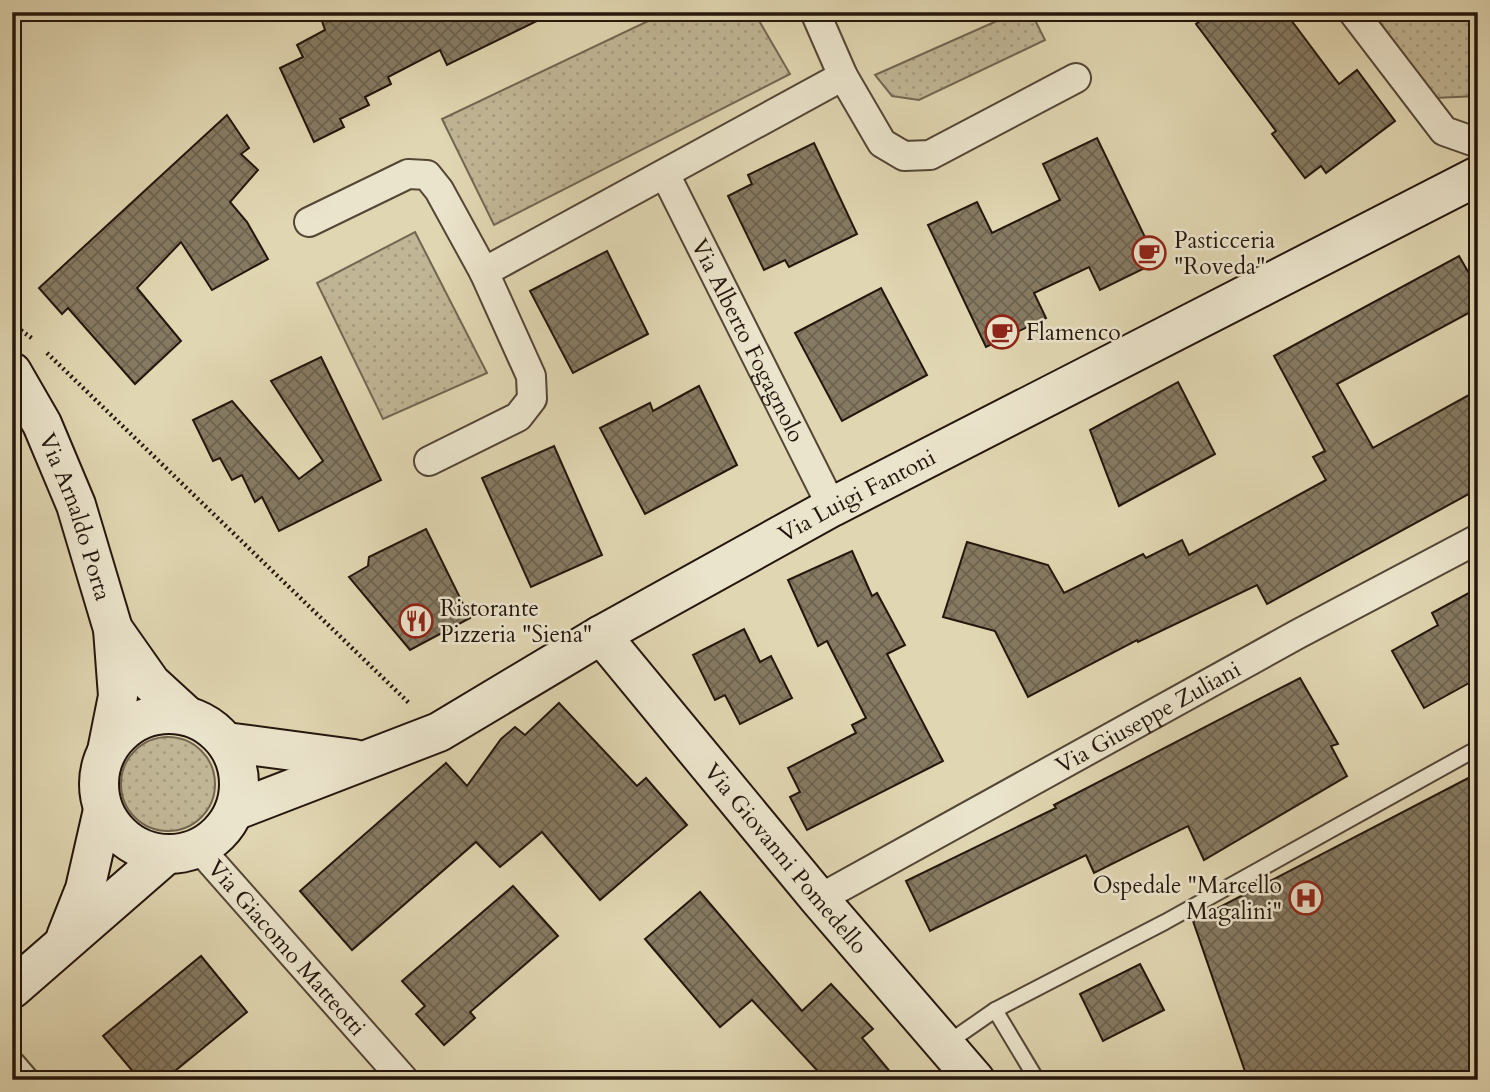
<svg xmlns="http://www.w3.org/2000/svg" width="1490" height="1092" font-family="Cardo,serif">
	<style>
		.green { fill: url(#green-dots); stroke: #726650; stroke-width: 2 }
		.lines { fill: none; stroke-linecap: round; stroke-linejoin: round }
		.stream { stroke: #6e624d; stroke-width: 10 }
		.building { fill: url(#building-cross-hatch); stroke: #24160c; stroke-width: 2 }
		.lane-casing { stroke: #534635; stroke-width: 18 }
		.street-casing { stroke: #534635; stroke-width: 32 }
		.secondary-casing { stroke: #24160c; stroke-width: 42 }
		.path { stroke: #24160c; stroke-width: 4.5; stroke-dasharray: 2 3.5; stroke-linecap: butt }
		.lane { stroke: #ebe4cc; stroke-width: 14 }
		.street { stroke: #ebe4cc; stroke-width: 28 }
		.secondary { stroke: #ebe4cc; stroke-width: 38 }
		.labels { text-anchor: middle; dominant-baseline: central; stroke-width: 5; stroke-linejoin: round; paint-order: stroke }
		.poi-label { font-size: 23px; fill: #24160c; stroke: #ebe4cc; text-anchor: start }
		.street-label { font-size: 23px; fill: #24160c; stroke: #ebe4cc }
	</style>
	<defs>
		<pattern id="green-dots" width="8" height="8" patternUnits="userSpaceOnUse" patternTransform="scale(1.75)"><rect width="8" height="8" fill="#c0b595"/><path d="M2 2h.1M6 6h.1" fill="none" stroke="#a59b7f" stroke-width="1.8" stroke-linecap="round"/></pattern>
		<pattern id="building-cross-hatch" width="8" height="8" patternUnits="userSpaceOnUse" patternTransform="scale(1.75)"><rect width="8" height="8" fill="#867a62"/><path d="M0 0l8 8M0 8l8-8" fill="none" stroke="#6d634f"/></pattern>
	</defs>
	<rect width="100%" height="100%" fill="#e0d6b1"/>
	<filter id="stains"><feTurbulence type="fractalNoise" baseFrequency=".00286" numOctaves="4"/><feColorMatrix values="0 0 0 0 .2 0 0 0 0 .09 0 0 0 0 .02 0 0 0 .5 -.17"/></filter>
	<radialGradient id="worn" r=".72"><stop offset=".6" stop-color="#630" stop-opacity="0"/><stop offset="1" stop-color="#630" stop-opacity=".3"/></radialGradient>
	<!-- green -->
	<g class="green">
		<path d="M667 12H754L790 74 494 225 442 119Z"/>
		<path d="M1017 12H1031L1045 40 919 100 892 96 875 75Z"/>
		<path d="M1369 12H1478V96L1434 98Z"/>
		<path d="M415 232 487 373 383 419 317 283Z"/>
		<circle cx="168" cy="784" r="47"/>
	</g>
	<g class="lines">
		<!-- stream -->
		<path class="stream" d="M1476 12 1478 14"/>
	</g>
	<!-- building -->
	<g class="building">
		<path d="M342 12H555L447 65 440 50 388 77 391 84 365 97 369 105 340 119 344 127 314 142 280 68 303 57 297 45 325 30 322 21Z"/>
		<path d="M1212 12H1285L1339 84 1357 70 1395 121 1326 173 1321 166 1305 178 1272 134 1276 131 1196 24Z"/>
		<path d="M227 115 249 148 241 154 258 170 230 202 247 222 268 259 212 290 181 242 137 288 181 341 135 384 68 308 62 314 39 288Z"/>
		<path d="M1097 138 1157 262 1100 290 1089 267 1034 293 1046 318 986 347 928 225 977 202 992 233 1060 200 1043 164Z"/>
		<path d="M814 143 857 234 789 267 785 260 764 270 728 196 752 184 748 175Z"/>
		<path d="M607 251 648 334 573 373 530 291Z"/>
		<path d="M1459 256 1478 289V308L1337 384 1373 448 1478 390V489L1267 604 1257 585 1138 642 1137 640 1028 697 995 631 943 617 967 542 1048 565 1064 593 1143 554 1146 558 1182 540 1189 555 1326 480 1313 457 1325 451 1274 356Z"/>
		<path d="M881 288 927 375 842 421 795 333Z"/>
		<path d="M321 357 381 480 279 531 262 497 255 502 242 475 232 480 220 458 213 461 193 420 232 401 299 479 323 461 271 381Z"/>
		<path d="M1178 382 1215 454 1119 506 1090 430Z"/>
		<path d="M699 386 737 465 645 514 600 428 650 403 653 411Z"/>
		<path d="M554 446 602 555 531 587 482 478Z"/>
		<path d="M426 529 470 618 410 650 349 577 368 566 369 557Z"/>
		<path d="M852 551 872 596 877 593 905 645 887 654 943 761 807 830 790 797 800 792 788 768 856 733 852 725 866 718 827 641 818 646 788 580Z"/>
		<path d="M1478 588V678L1424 708 1392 651 1438 625 1432 613Z"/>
		<path d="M744 629 760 662 771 656 792 698 740 724 725 695 715 700 693 655Z"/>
		<path d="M1300 678 1338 744 1331 746 1347 776 1204 860 1188 826 1094 873 1086 855 930 931 906 881 1056 808 1054 805Z"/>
		<path d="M559 703 637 786 646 778 687 825 600 900 542 832 500 867 476 842 352 950 300 891 446 763 467 786 501 739 515 727 525 735Z"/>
		<path d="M1478 773V1080H1248L1193 921Z"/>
		<path d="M513 886 558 936 470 1012 475 1018 444 1045 416 1014 425 1006 402 981Z"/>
		<path d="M700 892 802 1011 831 984 873 1029 862 1038 897 1080H826L752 1000 720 1027 645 939Z"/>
		<path d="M201 956 247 1012 164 1080H140L103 1036Z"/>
		<path d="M1140 964 1164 1010 1103 1041 1080 994Z"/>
	</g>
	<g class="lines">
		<defs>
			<g id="lane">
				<path d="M995 1010 1165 922 1478 748"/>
				<path d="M946 1044 995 1010 1037 1080"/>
			</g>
			<g id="street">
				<path d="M1353 12 1444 131 1478 143"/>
				<path d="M843 76 882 143 904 156 930 155 1076 78"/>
				<path id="s1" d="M665 174 832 507"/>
				<path d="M309 222 408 174 427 175 439 190 484 272 531 376 532 399 518 417 429 461"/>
				<path d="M484 272 843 76 815 12"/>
				<path id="s2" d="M199 848 404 1080"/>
				<path id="s3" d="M819 899 1298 634 1478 539"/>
				<path d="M12 1066 24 1080"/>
			</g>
			<g id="secondary">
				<path id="s4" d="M12 372 42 424 76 505 113 629 118 696 107 751"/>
				<path d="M113 629 151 683 187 716"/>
				<path id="s5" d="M601 635 819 899 975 1080"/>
				<circle cx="169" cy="784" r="70"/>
				<path d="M226 742 354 759"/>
				<path id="s6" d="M234 811 439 732 601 635 832 507 1478 176"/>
				<path d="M66 937 85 889 103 810"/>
				<path d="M12 989 167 854"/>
			</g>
		</defs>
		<!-- lane casing -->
		<use href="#lane" class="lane-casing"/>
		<!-- street casing -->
		<use href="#street" class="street-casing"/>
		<!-- secondary casing -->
		<use href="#secondary" class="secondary-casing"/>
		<!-- path -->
		<g class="path">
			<path d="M12 324 33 339"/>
			<path d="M47 353 410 704"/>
		</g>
		<!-- lane -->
		<use href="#lane" class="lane"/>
		<!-- street -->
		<use href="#street" class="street"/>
		<!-- secondary -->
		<use href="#secondary" class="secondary"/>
	</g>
	<!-- icons -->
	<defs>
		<symbol id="cafe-ring" viewBox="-11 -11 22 22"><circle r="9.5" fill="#ebe4cc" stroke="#8f2418" stroke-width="1.5"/><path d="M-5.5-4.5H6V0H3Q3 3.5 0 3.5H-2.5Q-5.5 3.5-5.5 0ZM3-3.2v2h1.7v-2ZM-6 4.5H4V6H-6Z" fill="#8f2418"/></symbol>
		<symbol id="restaurant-ring" viewBox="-11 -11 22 22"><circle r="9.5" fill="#ebe4cc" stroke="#8f2418" stroke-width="1.5"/><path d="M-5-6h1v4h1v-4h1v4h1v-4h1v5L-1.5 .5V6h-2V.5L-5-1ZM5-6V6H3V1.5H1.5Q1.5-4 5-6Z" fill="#8f2418"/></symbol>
		<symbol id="hospital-ring" viewBox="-11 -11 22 22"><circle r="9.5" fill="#ebe4cc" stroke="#8f2418" stroke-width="1.5"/><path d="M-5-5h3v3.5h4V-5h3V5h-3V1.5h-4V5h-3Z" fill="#8f2418"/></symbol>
	</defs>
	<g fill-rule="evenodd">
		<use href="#cafe-ring" x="1130" y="234" width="38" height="38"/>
		<use href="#cafe-ring" x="983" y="313" width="38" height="38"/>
		<use href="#restaurant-ring" x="397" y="602" width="38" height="38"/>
		<use href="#hospital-ring" x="1287" y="879" width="38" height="38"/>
	</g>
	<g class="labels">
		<!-- poi labels -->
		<g class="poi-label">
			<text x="1174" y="240">Pasticceria<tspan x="1174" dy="26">"Roveda"</tspan></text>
			<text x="1026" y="332">Flamenco</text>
			<text x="440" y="608">Ristorante<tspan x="440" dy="26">Pizzeria "Siena"</tspan></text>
			<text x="1282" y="885" text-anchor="end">Ospedale "Marcello<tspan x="1282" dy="26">Magalini"</tspan></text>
		</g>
		<!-- street labels -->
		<g class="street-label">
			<text stroke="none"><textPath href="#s1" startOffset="186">Via Alberto Fogagnolo</textPath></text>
			<text stroke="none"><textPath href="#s6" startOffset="700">Via Luigi Fantoni</textPath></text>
			<text stroke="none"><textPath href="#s4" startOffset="159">Via Arnaldo Porta</textPath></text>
			<text stroke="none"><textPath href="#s3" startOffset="376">Via Giuseppe Zuliani</textPath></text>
			<text stroke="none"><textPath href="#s5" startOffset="290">Via Giovanni Pomedello</textPath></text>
			<text stroke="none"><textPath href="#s2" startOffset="133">Via Giacomo Matteotti</textPath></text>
		</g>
	</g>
	<!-- margin -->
	<rect width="1490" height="1092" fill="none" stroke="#e0d6b1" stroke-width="42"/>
	<rect x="14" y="14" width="1462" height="1064" fill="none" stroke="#24160c" stroke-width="3.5"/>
	<rect x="21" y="21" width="1448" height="1050" fill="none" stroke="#24160c" stroke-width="2"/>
	<rect width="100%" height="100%" filter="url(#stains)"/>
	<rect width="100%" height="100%" fill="url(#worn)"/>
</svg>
